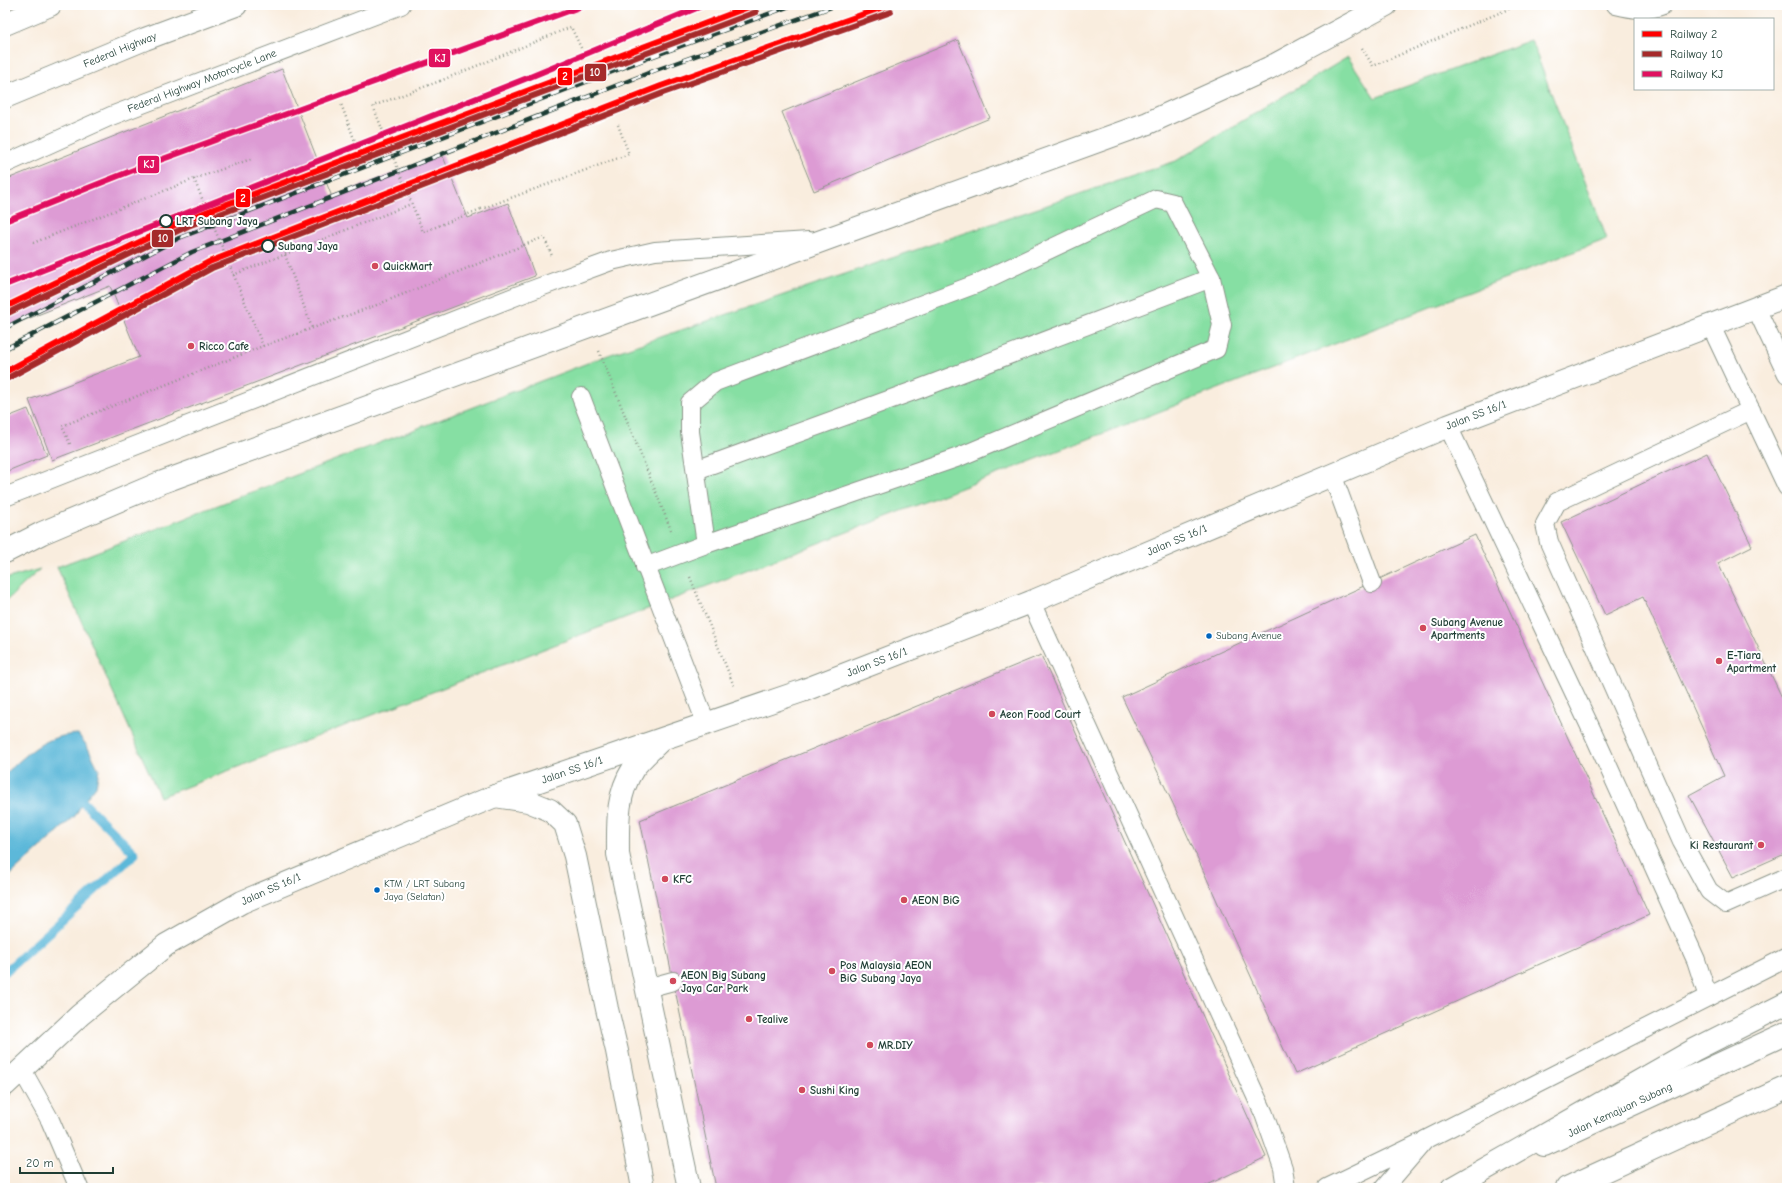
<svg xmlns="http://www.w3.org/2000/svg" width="1792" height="1193" font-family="'Comic Neue',sans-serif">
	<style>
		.green { fill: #86dfa3; stroke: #528e6c }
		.water { fill: #5bb8d9; stroke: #3d7a86 }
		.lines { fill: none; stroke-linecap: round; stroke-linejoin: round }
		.stream { stroke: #5bb8d9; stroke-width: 9 }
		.building { fill: #dd9bd4 }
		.service-casing { stroke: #8c9589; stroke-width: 20 }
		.minor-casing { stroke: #8c9589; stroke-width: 24 }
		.tertiary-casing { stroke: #8c9589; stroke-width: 24 }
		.secondary-casing { stroke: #8c9589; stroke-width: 24 }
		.primary-casing { stroke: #8c9589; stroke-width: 24 }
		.trunk-casing { stroke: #8c9589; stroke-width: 24 }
		.path { stroke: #8c9589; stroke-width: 2.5; stroke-dasharray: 1 3; stroke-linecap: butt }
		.service { stroke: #fff; stroke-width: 18 }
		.minor { stroke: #fff; stroke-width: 22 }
		.tertiary { stroke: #fff; stroke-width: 22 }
		.secondary { stroke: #fff; stroke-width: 22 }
		.primary { stroke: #fff; stroke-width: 22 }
		.trunk { stroke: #fff; stroke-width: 22 }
		.rail-casing { stroke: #1f3d34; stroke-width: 4.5 }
		.rail { stroke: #fff; stroke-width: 3; stroke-dasharray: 9; stroke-linecap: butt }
		.path-bridge { stroke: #8c9589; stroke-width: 2.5; stroke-dasharray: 1 3; stroke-linecap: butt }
		.rail-1-casing { stroke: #fff; stroke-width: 9 }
		.rail-2-casing { stroke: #fff; stroke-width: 9 }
		.rail-3-casing { stroke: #fff; stroke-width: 9 }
		.rail-1 { stroke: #f00; stroke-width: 6 }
		.rail-2 { stroke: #a52a2a; stroke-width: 6 }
		.rail-3 { stroke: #e0115f; stroke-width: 6 }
		.stop-dot { fill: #fff; stroke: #1f3d34; stroke-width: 2 }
		.poi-dot { fill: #d1495b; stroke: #fff; stroke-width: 1.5 }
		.bus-dot { fill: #0065bd; stroke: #fff; stroke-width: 1.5 }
		.labels { text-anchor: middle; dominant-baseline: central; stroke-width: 4; stroke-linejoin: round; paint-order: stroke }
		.bus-label { font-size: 10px; fill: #1f3d34; stroke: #fff; text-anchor: start }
		.street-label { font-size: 11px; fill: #1f3d34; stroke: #fff }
		.stop-label { font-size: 11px; font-weight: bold; fill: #1f3d34; stroke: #fff; text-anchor: start }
		.poi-label { font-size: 11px; font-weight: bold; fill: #1f3d34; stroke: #fff; text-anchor: start }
		.line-badge { stroke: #fff; stroke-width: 1.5 }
		.badge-label { font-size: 11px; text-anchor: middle; font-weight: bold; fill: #fff }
	</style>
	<rect width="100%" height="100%" fill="#fff"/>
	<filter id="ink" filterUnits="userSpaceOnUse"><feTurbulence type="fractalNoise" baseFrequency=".025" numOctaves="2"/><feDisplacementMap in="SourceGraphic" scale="8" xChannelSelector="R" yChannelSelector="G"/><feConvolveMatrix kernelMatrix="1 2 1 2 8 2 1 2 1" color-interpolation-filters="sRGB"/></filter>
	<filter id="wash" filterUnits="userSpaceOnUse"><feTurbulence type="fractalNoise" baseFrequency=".012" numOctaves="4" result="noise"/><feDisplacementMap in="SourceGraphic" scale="16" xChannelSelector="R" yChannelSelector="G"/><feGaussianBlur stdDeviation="0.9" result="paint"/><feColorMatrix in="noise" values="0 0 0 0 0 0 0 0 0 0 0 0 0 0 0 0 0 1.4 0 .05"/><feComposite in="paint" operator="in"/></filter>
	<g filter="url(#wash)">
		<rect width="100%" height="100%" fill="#f9edde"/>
		<!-- green -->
		<g class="green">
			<path d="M1531 40 1607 239 160 797 57 567 611 354 1176 161 1348 57 1375 98Z"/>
			<path d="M40 569 5 602V579Z"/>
		</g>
		<!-- water -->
		<path class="water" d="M78 734 87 746 99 770 96 786 83 802 75 816 5 880V774C30 752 43 736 78 734Z"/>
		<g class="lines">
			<!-- stream -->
			<path class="stream" d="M5 972 135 854 83 802"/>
		</g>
		<g id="blocks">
			<!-- building -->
			<g class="building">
				<path d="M958 40 990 118 814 191 782 112Z"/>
				<path d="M282 69 332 197 442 154 468 218 508 203 535 276 52 460 29 400 139 357 110 286 5 328V180Z"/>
				<path d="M28 409 47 455 5 472V418Z"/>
				<path d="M1707 453 1752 546 1718 563 1787 708V853L1733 877 1689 795 1724 776 1643 597 1605 615 1561 522Z"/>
				<path d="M1475 535 1649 915 1295 1074 1175 808 1122 697Z"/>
				<path d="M1041 655 1266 1157 1201 1188H716L640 820Z"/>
			</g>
		</g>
	</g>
	<g filter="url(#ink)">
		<use href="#blocks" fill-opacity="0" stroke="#8c9589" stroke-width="1"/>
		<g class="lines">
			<defs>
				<g id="service">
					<path d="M1616 5C1631 9 1649 11 1663 5"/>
					<path d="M5 164 111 116 401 5"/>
					<path d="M1756 308 1787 374"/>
					<path d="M1711 326 1787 487"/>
					<path d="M581 397 706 723"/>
					<path d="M1751 410 1557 502 1545 524 1549 542 1682 842 1709 891 1726 904 1787 877"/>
					<path d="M1448 426 1594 735 1696 960 1708 997"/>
					<path d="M696 470 919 389 1211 278"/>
					<path d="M1332 474 1372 583"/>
					<path d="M5 497 524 293 611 261 655 251 809 241"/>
					<path d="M645 567 706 544 690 432V403L715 382 976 284 1156 199 1173 203 1211 278 1222 325 1216 349 959 457 706 544"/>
					<path d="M1031 602 1264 1114 1283 1168 1286 1188"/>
					<path d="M647 988 673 981"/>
					<path d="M21 1068 50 1120 79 1188"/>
					<path d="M1327 1188 1418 1144"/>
					<path d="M1384 1188 1425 1140 1787 957"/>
				</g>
				<path id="minor" d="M5 552 42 533 160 483 824 240 1148 123 1269 68 1386 5"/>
				<path id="tertiary" d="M5 1085 80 1015 166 945 242 902 495 796 802 691 1031 602 1448 426 1787 296"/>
				<g id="secondary">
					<path d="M661 740C652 749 640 759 633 769 616 796 618 824 618 854L689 1188"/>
					<path d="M495 796 528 801 550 810 565 824 575 856 607 1009 617 1051 643 1188"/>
					<path d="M1544 1145 1787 1033"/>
					<path d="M1567 1188 1787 1087"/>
				</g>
				<path id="primary" d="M1452 1188 1694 1050 1787 1003"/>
				<g id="trunk">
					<path d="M5 24 50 5"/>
					<path d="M5 97 145 39 236 5"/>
				</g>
			</defs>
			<!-- service casing -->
			<use href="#service" class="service-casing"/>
			<!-- minor casing -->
			<use href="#minor" class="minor-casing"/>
			<!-- tertiary casing -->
			<use href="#tertiary" class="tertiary-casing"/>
			<!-- secondary casing -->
			<use href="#secondary" class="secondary-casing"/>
			<!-- primary casing -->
			<use href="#primary" class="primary-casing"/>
			<!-- trunk casing -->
			<use href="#trunk" class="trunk-casing"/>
			<!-- path -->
			<g class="path">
				<path d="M1362 48 1373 66 1518 5"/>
				<path d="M440 81 571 27 583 52"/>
				<path d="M481 209 629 154 618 125"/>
				<path d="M212 222 362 160 341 104"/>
				<path d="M33 243 194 179 251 159"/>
				<path d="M285 255 312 328"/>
				<path d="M233 275 411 204"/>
				<path d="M599 351 671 530"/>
				<path d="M70 444 62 426 263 346 374 306 544 237 552 256"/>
				<path d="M690 577 734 686"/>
			</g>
			<!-- service -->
			<use href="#service" class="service"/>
			<!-- minor -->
			<use href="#minor" class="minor"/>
			<!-- tertiary -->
			<use href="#tertiary" class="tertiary"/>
			<!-- secondary -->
			<use href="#secondary" class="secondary"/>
			<!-- primary -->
			<use href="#primary" class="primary"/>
			<!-- trunk -->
			<use href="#trunk" class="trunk"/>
			<defs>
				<g id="rail">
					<path d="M5 328 179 238 651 57 793 5"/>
					<path d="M5 349 192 252 656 70 837 5"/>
				</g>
			</defs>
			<!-- rail casing -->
			<use href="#rail" class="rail-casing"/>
			<!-- rail -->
			<use href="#rail" class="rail"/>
			<!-- path-bridge -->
			<g class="path-bridge">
				<path d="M440 81 373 106 423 232 481 209"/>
				<path d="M194 179 263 346"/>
			</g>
			<defs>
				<g id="rail-1">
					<path d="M5 307 185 220 754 5"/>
					<path d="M5 372 209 262 661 86 889 5"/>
				</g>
				<g id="rail-2">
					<path d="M8 313 188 226 756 12"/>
					<path d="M8 378 212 268 663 93 891 12"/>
				</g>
				<g id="rail-3">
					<path d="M5 221 141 167 585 5"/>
					<path d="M5 285 530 77 704 5"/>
				</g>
			</defs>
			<!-- rail-1 casing -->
			<use href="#rail-1" class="rail-1-casing"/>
			<!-- rail-2 casing -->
			<use href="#rail-2" class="rail-2-casing"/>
			<!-- rail-3 casing -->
			<use href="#rail-3" class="rail-3-casing"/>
			<!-- rail-1 -->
			<use href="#rail-1" class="rail-1"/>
			<!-- rail-2 -->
			<use href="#rail-2" class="rail-2"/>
			<!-- rail-3 -->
			<use href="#rail-3" class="rail-3"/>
		</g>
	</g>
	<!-- markers -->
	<g class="stop-dot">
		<circle cx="166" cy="221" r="6"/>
		<circle cx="268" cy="246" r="6"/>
	</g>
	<g class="poi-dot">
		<circle cx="375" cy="266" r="4"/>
		<circle cx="191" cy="346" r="4"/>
		<circle cx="1423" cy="628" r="4"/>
		<circle cx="1719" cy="661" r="4"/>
		<circle cx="992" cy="714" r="4"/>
		<circle cx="1761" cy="845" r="4"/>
		<circle cx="665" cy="879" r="4"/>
		<circle cx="904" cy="900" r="4"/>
		<circle cx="832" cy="971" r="4"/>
		<circle cx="673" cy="981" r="4"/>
		<circle cx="749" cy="1019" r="4"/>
		<circle cx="870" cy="1045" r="4"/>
		<circle cx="802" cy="1090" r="4"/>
	</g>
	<g class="bus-dot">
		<circle cx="1209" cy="636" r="3.5"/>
		<circle cx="377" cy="890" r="3.5"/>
	</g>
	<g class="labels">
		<!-- bus labels -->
		<g class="bus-label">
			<text x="1216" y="636">Subang Avenue</text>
			<text x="384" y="884">KTM / LRT Subang<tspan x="384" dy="13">Jaya (Selatan)</tspan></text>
		</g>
		<!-- street labels -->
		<g class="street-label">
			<text transform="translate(120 50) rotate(-22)">Federal Highway</text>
			<text transform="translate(202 81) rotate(-21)">Federal Highway Motorcycle Lane</text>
			<text transform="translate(1476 415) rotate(-21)">Jalan SS 16/1</text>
			<text transform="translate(1177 540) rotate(-23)">Jalan SS 16/1</text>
			<text transform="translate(877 662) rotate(-21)">Jalan SS 16/1</text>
			<text transform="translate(572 770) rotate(-19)">Jalan SS 16/1</text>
			<text transform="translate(271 889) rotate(-24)">Jalan SS 16/1</text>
			<text transform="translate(1620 1110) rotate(-25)">Jalan Kemajuan Subang</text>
		</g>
		<!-- stop labels -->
		<g class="stop-label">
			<text x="176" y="221">LRT Subang Jaya</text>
			<text x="278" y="246">Subang Jaya</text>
		</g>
		<!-- poi labels -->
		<g class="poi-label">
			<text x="383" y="266">QuickMart</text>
			<text x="199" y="346">Ricco Cafe</text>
			<text x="1431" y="622">Subang Avenue<tspan x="1431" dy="13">Apartments</tspan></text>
			<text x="1727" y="655">E-Tiara<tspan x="1727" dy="13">Apartment</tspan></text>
			<text x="1000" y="714">Aeon Food Court</text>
			<text x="1753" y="845" text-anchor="end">Ki Restaurant</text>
			<text x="673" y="879">KFC</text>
			<text x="912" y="900">AEON BiG</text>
			<text x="840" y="965">Pos Malaysia AEON<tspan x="840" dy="13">BiG Subang Jaya</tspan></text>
			<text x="681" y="975">AEON Big Subang<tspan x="681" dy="13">Jaya Car Park</tspan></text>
			<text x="757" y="1019">Tealive</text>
			<text x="878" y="1045">MR.DIY</text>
			<text x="810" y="1090">Sushi King</text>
		</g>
	</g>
	<g class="line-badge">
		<rect x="428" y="48" width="23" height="20" rx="4" fill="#e0115f"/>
		<rect x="584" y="63" width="23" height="19" rx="4" fill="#a52a2a"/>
		<rect x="557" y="67" width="16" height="19" rx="4" fill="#f00"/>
		<rect x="137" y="155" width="23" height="19" rx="4" fill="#e0115f"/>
		<rect x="235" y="188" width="16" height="20" rx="4" fill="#f00"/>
		<rect x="151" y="229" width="23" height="19" rx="4" fill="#a52a2a"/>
	</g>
	<g class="badge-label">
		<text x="440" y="62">KJ</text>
		<text x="595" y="76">10</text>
		<text x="565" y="80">2</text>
		<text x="149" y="168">KJ</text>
		<text x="243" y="202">2</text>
		<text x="163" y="242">10</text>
	</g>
	<!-- margin -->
	<rect width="1792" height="1193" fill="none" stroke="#fff" stroke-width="20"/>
	<!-- legend -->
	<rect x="1634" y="18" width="140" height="72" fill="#ffffff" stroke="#a5b1ae"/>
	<rect x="1642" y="31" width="20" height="6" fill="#ff0000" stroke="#a5b1ae"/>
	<text x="1670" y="38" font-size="12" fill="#1f3d34">Railway 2</text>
	<rect x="1642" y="51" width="20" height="6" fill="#a52a2a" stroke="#a5b1ae"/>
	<text x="1670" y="58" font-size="12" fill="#1f3d34">Railway 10</text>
	<rect x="1642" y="71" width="20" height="6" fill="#e0115f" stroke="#a5b1ae"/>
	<text x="1670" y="78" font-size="12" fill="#1f3d34">Railway KJ</text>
	<!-- scale -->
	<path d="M20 1167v6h93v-6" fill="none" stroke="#1f3d34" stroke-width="2"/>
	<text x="26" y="1167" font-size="12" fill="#1f3d34" stroke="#ffffff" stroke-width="3" paint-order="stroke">20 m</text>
</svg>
